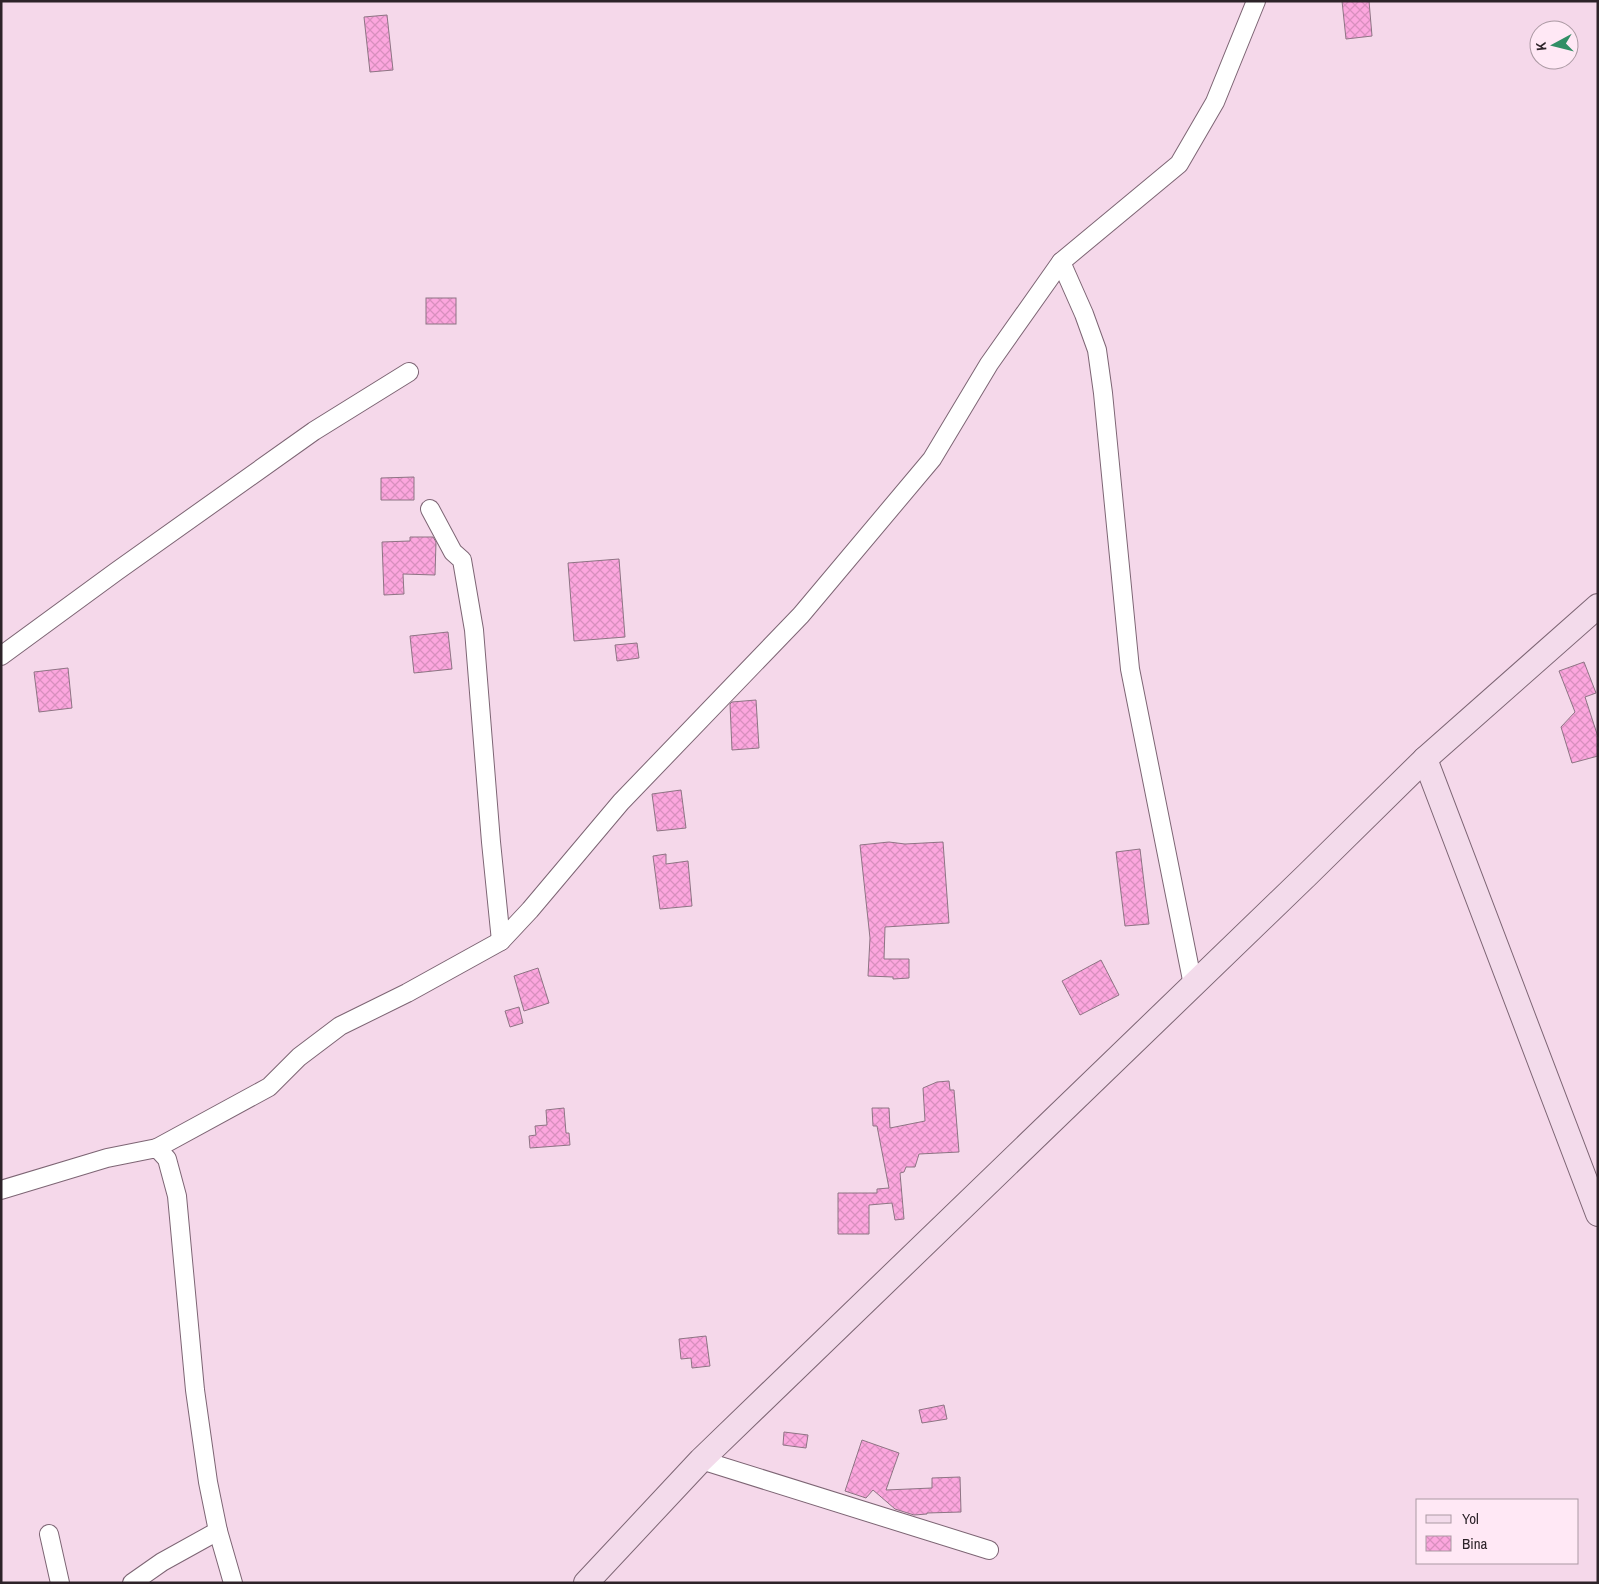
<svg xmlns="http://www.w3.org/2000/svg" width="1599" height="1584" font-family="'Archivo Narrow',sans-serif">
	<style>
		.building { fill: url(#building-cross-hatch); stroke: #8e7484 }
		.lines { fill: none; stroke-linecap: round; stroke-linejoin: round }
		.street-casing { stroke: #7d6574; stroke-width: 20 }
		.secondary-casing { stroke: #7d6574; stroke-width: 26 }
		.street { stroke: #fff; stroke-width: 18 }
		.secondary { stroke: #f3dbeb; stroke-width: 24 }
	</style>
	<defs>
		<pattern id="building-cross-hatch" width="8" height="8" patternUnits="userSpaceOnUse" patternTransform="scale(1.25)"><rect width="8" height="8" fill="#fca6de"/><path d="M0 0l8 8M0 8l8-8" fill="none" stroke="#d88fbe"/></pattern>
	</defs>
	<rect width="100%" height="100%" fill="#f5d8ea"/>
	<!-- building -->
	<g class="building">
		<path d="M1342 1H1369L1372 36 1346 39Z"/>
		<path d="M387 15 393 70 370 72 364 17Z"/>
		<rect x="426" y="298" width="30" height="26"/>
		<path d="M414 477V500H381V478Z"/>
		<path d="M410 537H433L436 542 435 575 403 574 404 594 384 595 382 542 410 541Z"/>
		<path d="M619 559 625 637 574 641 568 563Z"/>
		<path d="M448 632 452 669 414 673 410 636Z"/>
		<path d="M637 643 639 658 617 661 615 645Z"/>
		<path d="M1584 662 1596 693 1585 697 1598 737V756L1572 763 1561 727 1575 712 1559 671Z"/>
		<path d="M68 668 72 708 39 712 34 672Z"/>
		<path d="M756 700 759 748 732 750 730 704 732 702Z"/>
		<path d="M681 790 686 828 657 831 652 794Z"/>
		<path d="M889 842 905 844 943 842 949 923 885 927 884 959H909V978L893 979V977L868 976 870 938 860 845Z"/>
		<path d="M1140 849 1149 924 1125 926 1116 852Z"/>
		<path d="M666 854V864L688 861 692 906 660 909 653 856Z"/>
		<path d="M1101 960 1119 995 1080 1015 1062 981Z"/>
		<path d="M538 968 549 1003 524 1011 514 976Z"/>
		<path d="M519 1007 523 1023 510 1027 505 1011Z"/>
		<path d="M949 1081 950 1090H954L959 1152 919 1154 915 1167H906L904 1172 900 1173 904 1219 895 1220 892 1203 869 1205V1234H838V1193H877V1189L889 1188 877 1126H873L872 1108H889L890 1128 925 1121 923 1088 937 1082Z"/>
		<path d="M564 1108 566 1133H569L570 1145 530 1148 529 1136 536 1135 535 1126 547 1125 546 1110Z"/>
		<path d="M706 1336 710 1366 692 1368 691 1358 681 1359 679 1339Z"/>
		<path d="M944 1405 947 1419 922 1423 919 1410Z"/>
		<path d="M784 1432 808 1435 806 1448 783 1445Z"/>
		<path d="M862 1440 899 1453 886 1490 932 1488V1478L960 1477 961 1512 927 1513V1514L914 1515 895 1509 873 1490 866 1498 845 1491Z"/>
	</g>
	<g class="lines">
		<defs>
			<g id="street">
				<path d="M1061 262 1084 314 1097 350 1103 393 1130 669 1193 985"/>
				<path d="M430 509 453 552 462 560 474 630 491 842 501 941"/>
				<path d="M1 656 117 571 314 431 409 372"/>
				<path d="M157 1148 269 1087 299 1057 340 1026 407 993 501 941 530 910 621 802 801 615 932 459 989 364 1061 262 1179 164 1215 102 1256 1"/>
				<path d="M1 1190 107 1158 157 1148 167 1159 177 1196 195 1390 208 1482 218 1531 233 1583"/>
				<path d="M701 1460 989 1550"/>
				<path d="M49 1534 60 1583"/>
				<path d="M132 1583 162 1562 218 1531"/>
			</g>
			<g id="secondary">
				<path d="M1425 759 1598 1214"/>
				<path d="M586 1583 701 1460 1307 875 1425 759 1598 606"/>
			</g>
		</defs>
		<!-- street casing -->
		<use href="#street" class="street-casing"/>
		<!-- secondary casing -->
		<use href="#secondary" class="secondary-casing"/>
		<!-- street -->
		<use href="#street" class="street"/>
		<!-- secondary -->
		<use href="#secondary" class="secondary"/>
	</g>
	<!-- border -->
	<rect width="1599" height="1584" fill="none" stroke="#2d2329" stroke-width="5"/>
	<!-- legend -->
	<rect x="1416" y="1499" width="162" height="65" fill="#ffe8f5" stroke="#ab99a3"/>
	<rect x="1426" y="1515" width="25" height="8" fill="#f3dbeb" stroke="#ab99a3"/>
	<text x="1462" y="1524" font-size="15" fill="#2d2329">Yol</text>
	<rect x="1426" y="1536" width="25" height="15" fill="url(#building-cross-hatch)" stroke="#ab99a3"/>
	<text x="1462" y="1549" font-size="15" fill="#2d2329">Bina</text>
	<!-- north arrow -->
	<g transform="translate(1554 45) rotate(263)"><circle r="24" fill="#ffe8f5" stroke="#ab99a3"/>
	<path d="M0-4L9 19L0 12L-9 19Z" fill="#318e65"/>
	<text y="-8" font-size="14" font-weight="bold" text-anchor="middle" fill="#2d2329">K</text>
	</g>
</svg>
